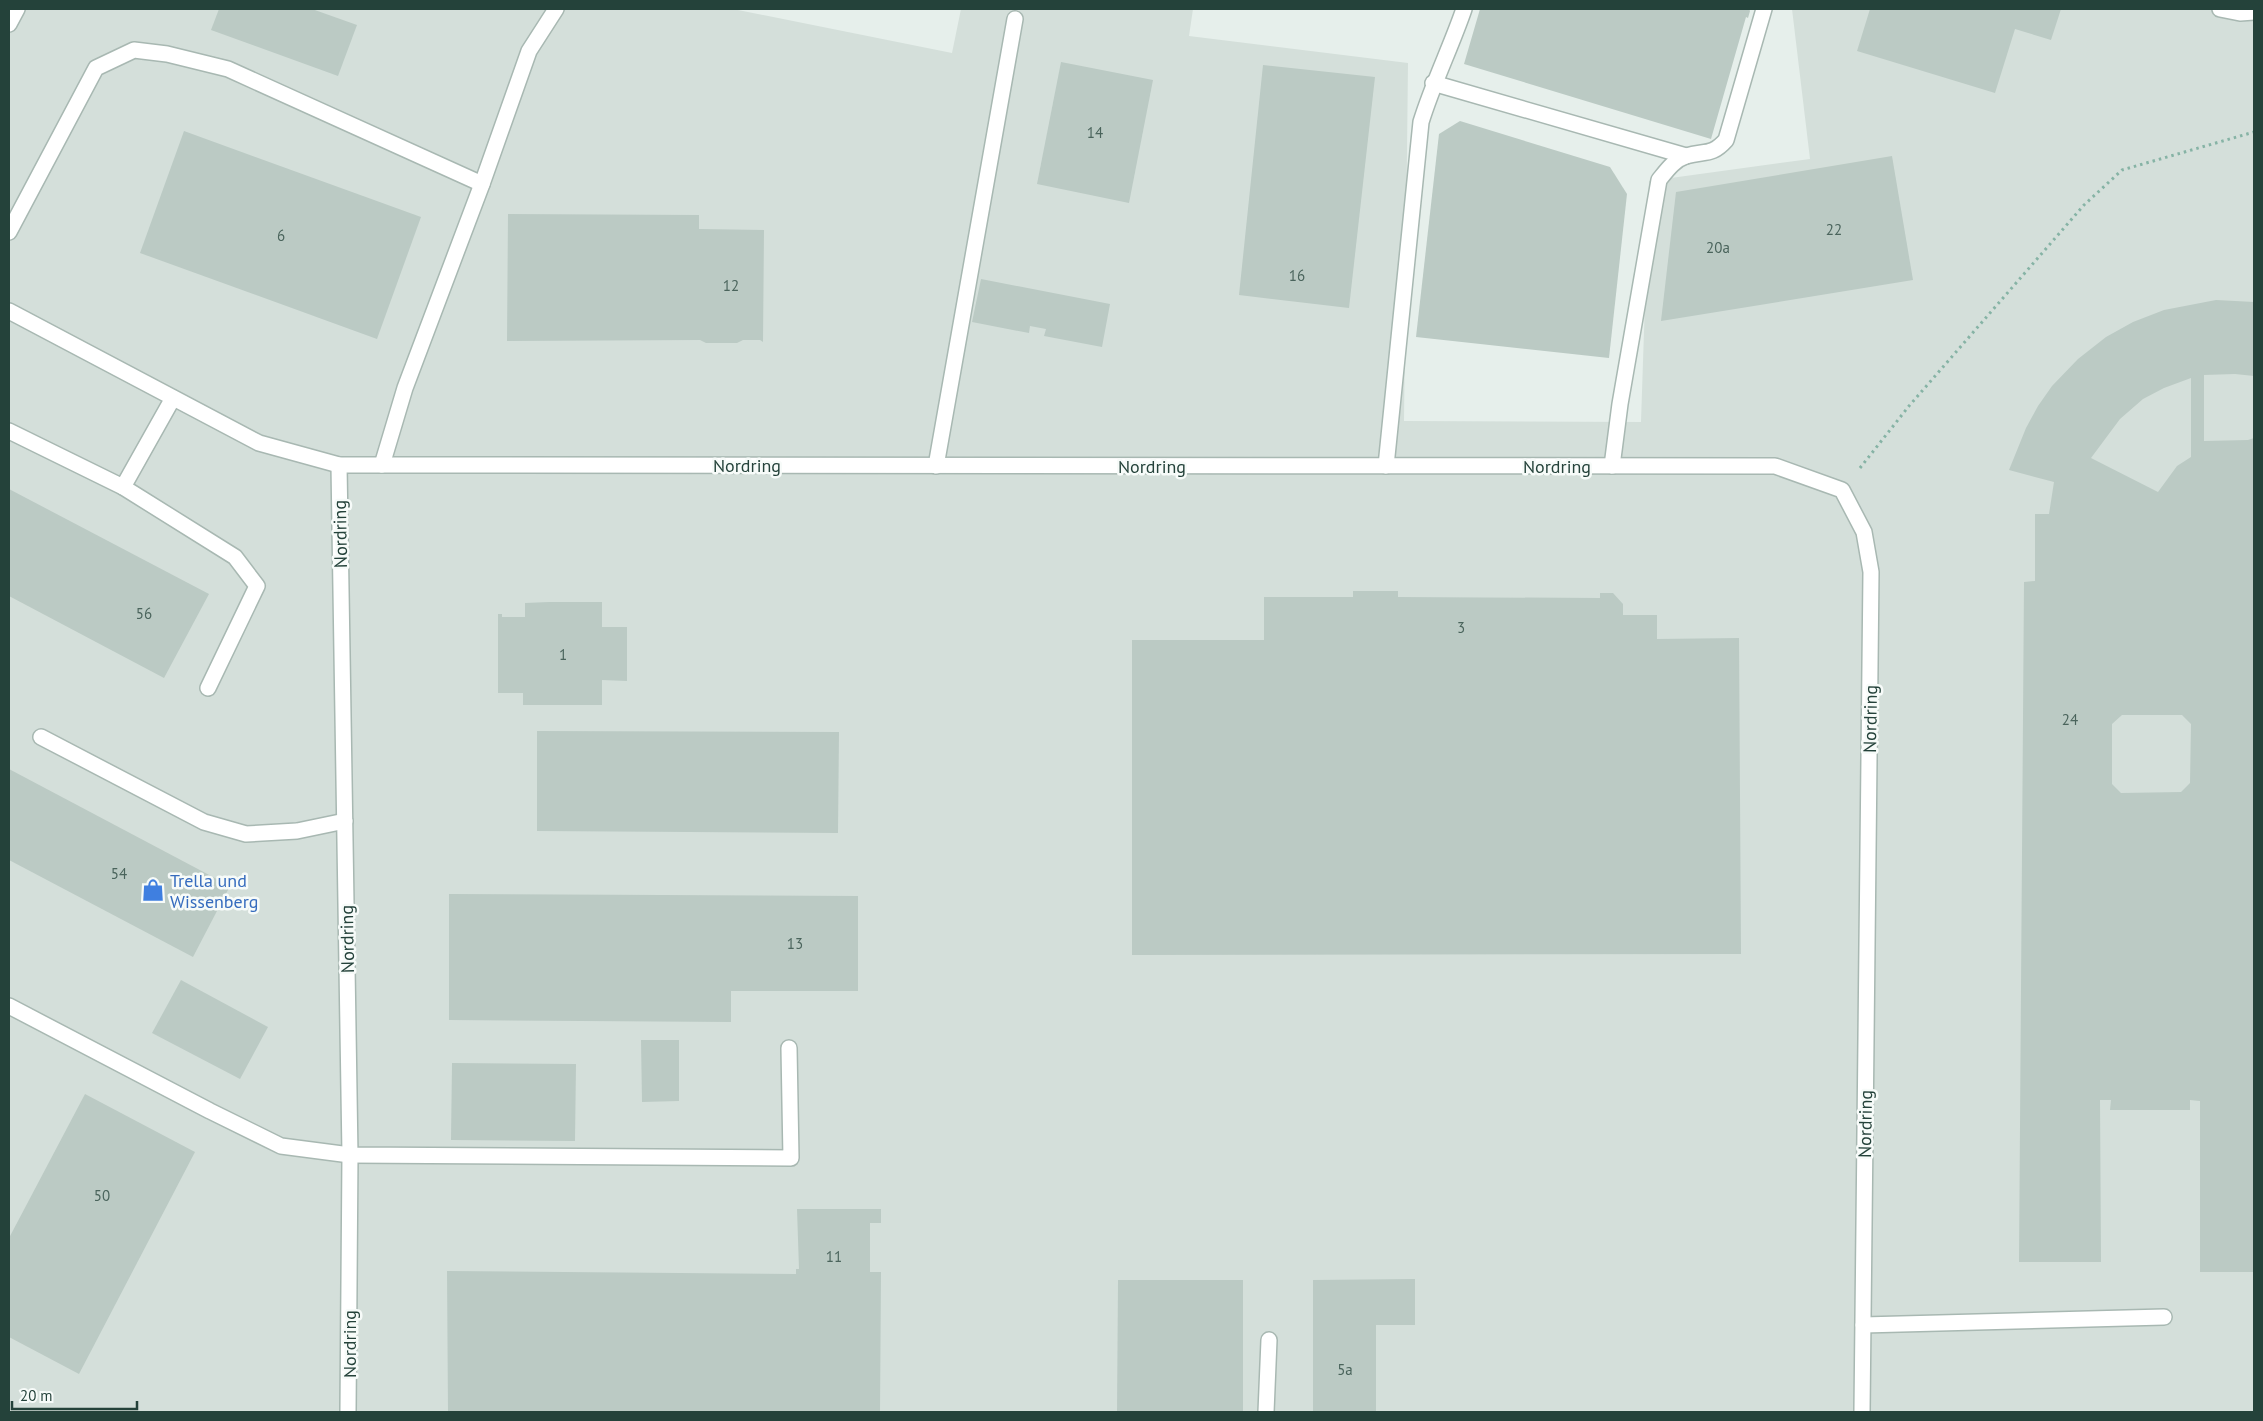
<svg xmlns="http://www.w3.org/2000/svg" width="2263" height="1421" font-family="'PT Sans',sans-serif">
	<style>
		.built { fill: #d4dfda }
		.building { fill: #bbcac4; fill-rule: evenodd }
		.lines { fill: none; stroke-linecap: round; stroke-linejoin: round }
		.minor-casing { stroke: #a8b8b2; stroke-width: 18 }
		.path { stroke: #86b3a5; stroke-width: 3; stroke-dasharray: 2.5 4; stroke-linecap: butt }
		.minor { stroke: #fff; stroke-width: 15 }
		.labels { text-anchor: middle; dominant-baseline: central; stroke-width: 5; stroke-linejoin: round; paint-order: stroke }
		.number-label { font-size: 15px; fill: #4a645c }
		.street-label { font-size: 18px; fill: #24423a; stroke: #f7fbf9 }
		.shop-label { font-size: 18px; fill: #366cbe; stroke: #f7fbf9; text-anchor: start }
	</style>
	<rect width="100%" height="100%" fill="#e6efeb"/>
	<!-- built -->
	<path class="built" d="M9 9H733L952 53 961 9H1193L1189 36 1408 63 1404 421 1641 422 1649 181 1810 159 1792 9H2254V1412H9Z"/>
	<!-- building -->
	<g class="building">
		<path d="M219 9H312L357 25 338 76 211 30Z"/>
		<path d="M1480 9H1749L1750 11 1748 18 1746 17 1711 139 1464 64Z"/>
		<path d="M1870 9H2061L2051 40 2015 29 1995 93 1857 51Z"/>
		<path d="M1061 62 1153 80 1129 203 1037 184Z"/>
		<path d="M1263 65 1375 77 1349 308 1239 295Z"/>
		<path d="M1460 121 1610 167 1627 194 1609 358 1416 337 1439 134Z"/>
		<path d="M184 131 421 217 377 339 140 253Z"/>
		<path d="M1892 156 1913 280 1661 321 1676 192Z"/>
		<path d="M508 214 699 215V229L764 230 763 342 760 340H743L737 343H706L700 340 507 341Z"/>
		<path d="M981 279 1110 304 1102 347 1044 336 1046 329 1030 326 1029 333 972 322Z"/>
		<path d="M2216 300 2254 302V376L2235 374 2204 375V441L2248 440 2254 438V1272H2200V1101L2190 1100V1110H2110L2111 1100H2100L2101 1262H2019L2024 582 2035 581V514H2049L2054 482 2009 470 2026 428 2038 406 2052 386 2078 359 2106 337 2133 322 2164 310ZM2191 378V457L2177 466 2158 492 2091 458 2120 419 2143 399 2164 388ZM2122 715H2182L2191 724 2190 783 2181 792 2121 793 2112 784V724Z"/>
		<path d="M9 489 209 594 164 678 9 596Z"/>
		<path d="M1353 591H1398V597L1600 598V593H1613L1623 604V615H1657V639L1739 638 1741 954 1132 955V640H1264V597H1353Z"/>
		<path d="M549 602H602V627H627V681L602 680V705H523V693H498V614H502V617H525V603Z"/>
		<path d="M537 731 839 732 838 833 537 831Z"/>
		<path d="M9 769 230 886 193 957 9 860Z"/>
		<path d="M449 894 858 896V991H731V1022L449 1020Z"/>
		<path d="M181 980 268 1027 240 1079 152 1033Z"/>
		<path d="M641 1040H679V1101L642 1102Z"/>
		<path d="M452 1063 576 1064 575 1141 451 1140Z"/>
		<path d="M85 1094 195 1152 79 1374 9 1337V1238Z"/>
		<path d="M797 1209H881V1223H870V1272H881L880 1412H448L447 1271 796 1274V1269H799Z"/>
		<path d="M1415 1279V1325H1376V1412H1313V1280Z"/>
		<path d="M1118 1280H1243V1412H1117Z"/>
	</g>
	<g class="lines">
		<defs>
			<g id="minor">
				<path d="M2220 9 2240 13 2254 12"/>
				<path d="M9 24 17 9"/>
				<path d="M1433 83 1686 156"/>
				<path d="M9 232 96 68 134 50 167 54 228 69 482 184"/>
				<path d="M9 311 259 443 339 465 1775 466 1842 490 1864 532 1871 572 1862 1412"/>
				<path d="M9 431 123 487 173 398"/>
				<path d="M339 465 350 1155 348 1412"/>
				<path d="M382 465 405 388 482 184 529 51 556 9"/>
				<path d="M936 466 1015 19"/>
				<path d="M1386 466 1421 122C1433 83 1451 47 1464 9"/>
				<path d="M1612 466 1620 404 1659 180C1667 170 1674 160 1686 156 1704 150 1711 157 1726 140L1764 9"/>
				<path d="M123 487 235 557 257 586 208 688"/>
				<path d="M41 737 204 822 246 834 297 831 345 821"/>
				<path d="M9 1006 210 1111 281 1146 350 1155 791 1158 789 1048"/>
				<path d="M1863 1325 2164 1317"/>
				<path d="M1266 1412 1269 1340"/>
			</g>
		</defs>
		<!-- minor casing -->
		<use href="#minor" class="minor-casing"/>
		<!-- path -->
		<path class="path" d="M1860 468 1909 406 2084 205 2122 170 2254 132"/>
		<!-- minor -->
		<use href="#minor" class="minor"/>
	</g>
	<!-- icons -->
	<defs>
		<symbol id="shop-bare" viewBox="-9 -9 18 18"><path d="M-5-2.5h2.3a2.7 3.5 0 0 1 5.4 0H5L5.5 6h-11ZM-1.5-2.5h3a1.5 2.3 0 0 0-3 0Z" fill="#3f7fe0" stroke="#f7fbf9" stroke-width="2.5" paint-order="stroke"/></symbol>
	</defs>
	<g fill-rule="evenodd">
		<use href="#shop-bare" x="137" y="874" width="32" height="32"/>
	</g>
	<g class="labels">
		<!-- number labels -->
		<g class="number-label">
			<text x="1095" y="132">14</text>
			<text x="1834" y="229">22</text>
			<text x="281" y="235">6</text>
			<text x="1718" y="247">20a</text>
			<text x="1297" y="275">16</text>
			<text x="731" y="285">12</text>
			<text x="144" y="613">56</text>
			<text x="1461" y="627">3</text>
			<text x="563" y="654">1</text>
			<text x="2070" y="719">24</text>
			<text x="119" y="873">54</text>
			<text x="795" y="943">13</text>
			<text x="102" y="1195">50</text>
			<text x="834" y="1256">11</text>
			<text x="1345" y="1369">5a</text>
		</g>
		<!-- street labels -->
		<g class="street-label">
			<text x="747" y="465">Nordring</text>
			<text x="1152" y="466">Nordring</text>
			<text x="1557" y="466">Nordring</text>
			<text transform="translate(340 534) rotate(-91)">Nordring</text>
			<text transform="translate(1870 719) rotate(-89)">Nordring</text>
			<text transform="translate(347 939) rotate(-91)">Nordring</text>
			<text transform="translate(1865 1124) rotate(-89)">Nordring</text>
			<text transform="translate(349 1344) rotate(-90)">Nordring</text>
		</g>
		<!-- shop labels -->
		<g class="shop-label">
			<text x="170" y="880">Trella und<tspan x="170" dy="21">Wissenberg</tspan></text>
		</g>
	</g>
	<!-- border -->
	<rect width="2263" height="1421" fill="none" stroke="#24423a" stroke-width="20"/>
	<!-- scale -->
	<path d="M12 1401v8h125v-8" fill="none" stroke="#24423a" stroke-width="2.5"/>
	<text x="20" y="1401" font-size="15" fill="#24423a" stroke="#f7fbf9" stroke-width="4" paint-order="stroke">20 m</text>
</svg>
